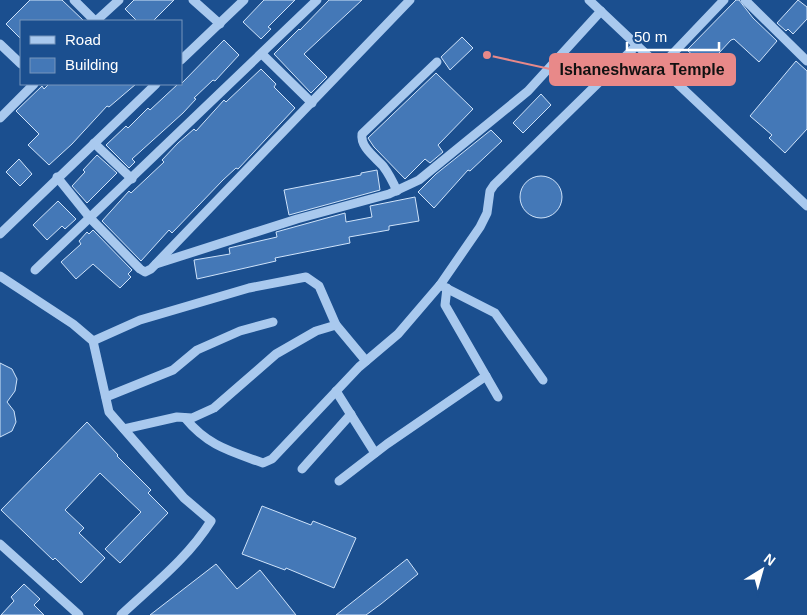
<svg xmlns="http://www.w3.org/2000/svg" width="807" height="615" font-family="Arial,sans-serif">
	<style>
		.building { fill: #4478b7; stroke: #cfe3fa }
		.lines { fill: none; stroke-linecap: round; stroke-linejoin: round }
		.minor { stroke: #a9c9ee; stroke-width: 9 }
		.leader { fill: none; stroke: #e88989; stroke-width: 2 }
		.callout-dot { fill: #e88989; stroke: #1b4f8f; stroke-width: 2 }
		.callout { fill: #e88989; stroke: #e88989; stroke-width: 2 }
		.callout-label { font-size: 16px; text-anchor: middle; font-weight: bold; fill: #111 }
	</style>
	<rect width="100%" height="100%" fill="#1b4f8f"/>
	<!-- building -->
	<g class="building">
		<path d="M30 0H62L84 21H21V39L6 24Z"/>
		<path d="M134 0H174L153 21H137L125 9Z"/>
		<path d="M264 0H295L268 27 271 29 261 39 243 22Z"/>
		<path d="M329 0H362L304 54 327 77 311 93 274 54 299 29 300 30Z"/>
		<path d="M736 0H739L753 18 777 41 759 62 734 39 731 40 706 67 687 50Z"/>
		<path d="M798 0 807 7V19L793 34 788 29 786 31 777 23Z"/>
		<path d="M462 37 473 48 450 70 441 57Z"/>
		<path d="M224 40 239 55 215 81 213 80 194 98 196 99 183 113 132 159 135 162 129 168 106 145 126 126 128 128 148 108 150 110 178 84H181Z"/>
		<path d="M796 61 807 71V129L785 153 769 138 772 135 750 116Z"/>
		<path d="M261 69 276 84 274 87 295 108 238 169 236 168 223 180 172 233 169 230 141 261 102 221 129 191 131 193 164 162 162 160 178 143 194 129 196 131 224 100 226 102Z"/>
		<path d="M436 73 473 109 438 145 443 152 430 163 425 159 405 179 374 147 368 138Z"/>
		<path d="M49 84H136L109 107 107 106 72 144 49 165 28 145 39 134 16 111 42 86 44 89Z"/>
		<path d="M541 94 551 105 523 133 513 123Z"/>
		<path d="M491 130 502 141 470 171 468 170 434 208 418 192 436 174Z"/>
		<path d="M97 155 117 173 87 203 72 186 85 172 83 170Z"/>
		<path d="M19 159 32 174 20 186 6 172Z"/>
		<path d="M377 170 380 190 289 215 284 190 361 175V173Z"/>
		<circle cx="541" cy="197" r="21"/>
		<path d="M415 197 419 221 389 226V230L349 237 350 243 275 258 276 261 197 279 194 260 230 254 229 248 277 237 276 232 345 213 346 222 372 217 370 206Z"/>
		<path d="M58 201 76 219 65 229 62 226 47 240 33 225Z"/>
		<path d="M93 230 132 270 128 274 131 277 120 288 93 264 76 279 61 262 81 244 79 241 87 232 89 234Z"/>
		<path d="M0 363 12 369 17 379 15 391 7 402 14 411 16 422 12 431 0 437Z"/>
		<path d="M87 422 118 455 117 456 151 490 148 493 168 513 120 563 105 549 141 512 100 473 65 510 84 528 79 533 105 558 81 583 55 558 53 560 1 510Z"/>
		<path d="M262 506 311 525 313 521 356 538 334 588 286 568 285 570 242 554Z"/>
		<path d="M407 559 418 574 381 604 366 615H336Z"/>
		<path d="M216 564 237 589 260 570 296 615H150Z"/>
		<path d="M24 584 40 599 34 605 44 615H1L14 601 11 597Z"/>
	</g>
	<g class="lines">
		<!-- minor -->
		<g class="minor">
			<path d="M74 0 95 21"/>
			<path d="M193 0 220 24"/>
			<path d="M589 0 807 206"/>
			<path d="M745 0 807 61"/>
			<path d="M96 21 119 0"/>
			<path d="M0 44 21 64"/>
			<path d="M262 54 312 103"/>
			<path d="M181 60 244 0"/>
			<path d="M660 67 724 0"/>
			<path d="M0 118 34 84"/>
			<path d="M94 143 132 179"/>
			<path d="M57 177 90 218 140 269 145 272 151 269 410 0"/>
			<path d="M397 191C393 182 389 174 383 166 375 157 360 147 362 134L437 62"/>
			<path d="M0 234 156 84"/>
			<path d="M156 264 297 219 389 194 419 180 528 91 601 11"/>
			<path d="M35 270 317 0"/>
			<path d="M0 276 73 324 93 341 109 412 184 498 211 521C188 558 153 585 121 615"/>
			<path d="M440 285 495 313 543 380"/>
			<path d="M447 288 445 305 498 397"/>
			<path d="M93 341 140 320 249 288 306 277 319 286 336 325 366 361"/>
			<path d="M336 391 375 453"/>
			<path d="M106 397 173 370 197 350 240 331 273 322"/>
			<path d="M185 418C208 446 230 451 263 463L272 459 359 367 398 334 440 285 480 227 487 213 490 191 494 185 637 45"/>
			<path d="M124 429 177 417 192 418 214 408 276 354 316 331 336 325"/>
			<path d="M302 469 351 414"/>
			<path d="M339 481 387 444 486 376"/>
			<path d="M0 544 79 615"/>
		</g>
	</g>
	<!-- callouts -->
	<path class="leader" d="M487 55L550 69"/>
	<circle class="callout-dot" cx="487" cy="55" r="5"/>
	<rect class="callout" x="550" y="54" width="185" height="31" rx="5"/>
	<g class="callout-label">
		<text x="642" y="75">Ishaneshwara Temple</text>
	</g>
	<!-- legend -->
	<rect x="20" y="20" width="162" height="65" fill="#1b4f8f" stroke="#7695bc"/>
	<rect x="30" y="36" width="25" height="8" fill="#a9c9ee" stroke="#7695bc"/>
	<text x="65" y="45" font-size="15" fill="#ffffff">Road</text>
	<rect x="30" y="58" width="25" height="15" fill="#4478b7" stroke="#7695bc"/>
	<text x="65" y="70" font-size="15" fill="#ffffff">Building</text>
	<!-- north arrow -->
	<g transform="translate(762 570) rotate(37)" stroke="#1b4f8f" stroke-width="4" paint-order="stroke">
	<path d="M0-4L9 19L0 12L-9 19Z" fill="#ffffff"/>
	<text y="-8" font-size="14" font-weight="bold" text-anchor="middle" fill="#ffffff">N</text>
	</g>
	<!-- scale -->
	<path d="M627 42v8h92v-8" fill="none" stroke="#ffffff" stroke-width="2.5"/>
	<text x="634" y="42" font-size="15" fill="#ffffff" stroke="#1b4f8f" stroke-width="4" paint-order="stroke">50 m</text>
</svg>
